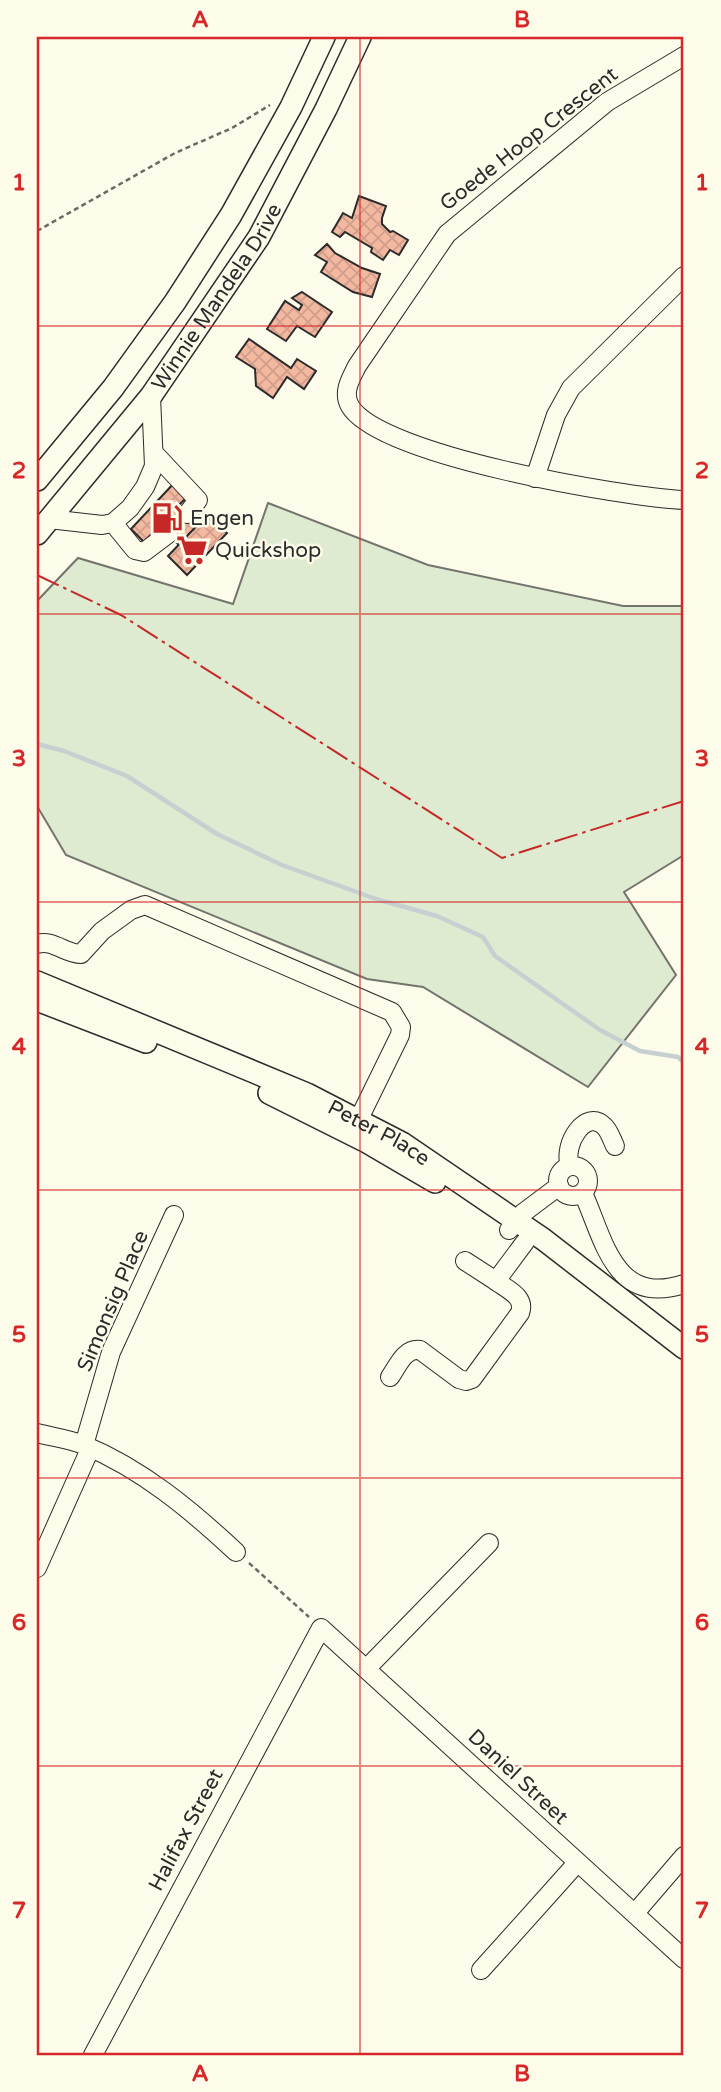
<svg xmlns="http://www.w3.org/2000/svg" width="721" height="2092" font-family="'Varela Round',sans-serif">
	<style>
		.park { fill: #deebd1; stroke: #74746e; stroke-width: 2 }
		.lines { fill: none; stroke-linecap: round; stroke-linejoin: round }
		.stream { stroke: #c7d0d0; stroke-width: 4.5 }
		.building { fill: url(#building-cross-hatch); stroke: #2b2b2b; stroke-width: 2 }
		.minor-tunnel { stroke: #d3d1c4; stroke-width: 18; stroke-dasharray: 18 9; stroke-linecap: butt }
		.minor-casing { stroke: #2b2b2b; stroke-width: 20 }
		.major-casing { stroke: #2b2b2b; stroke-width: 24 }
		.path { stroke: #6a6964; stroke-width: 2.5; stroke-dasharray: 5 3.5; stroke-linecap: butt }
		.minor { stroke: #fdfbea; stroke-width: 18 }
		.major { stroke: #fdfbea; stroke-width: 21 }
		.power { stroke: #c62828; stroke-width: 2; stroke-dasharray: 24 5 3.5 5; stroke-linecap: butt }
		.grid { fill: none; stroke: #d62828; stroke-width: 2; stroke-opacity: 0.55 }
		.labels { text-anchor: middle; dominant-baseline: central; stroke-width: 5; stroke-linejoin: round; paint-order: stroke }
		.street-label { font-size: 21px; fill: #2b2b2b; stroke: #fdfbea }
		.poi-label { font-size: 21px; fill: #2b2b2b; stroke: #fdfbea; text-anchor: start }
		.neatline { fill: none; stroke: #d62828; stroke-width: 2.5 }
		.grid-label { font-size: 23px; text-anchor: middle; font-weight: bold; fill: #d62828 }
	</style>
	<defs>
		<pattern id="building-cross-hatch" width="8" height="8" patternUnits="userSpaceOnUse" patternTransform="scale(1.75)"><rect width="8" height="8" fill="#f2b8a0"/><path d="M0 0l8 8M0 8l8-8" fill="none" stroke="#d09e8a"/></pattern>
	</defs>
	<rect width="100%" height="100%" fill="#fdfbea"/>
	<!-- park -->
	<path class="park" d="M268 503 428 565 623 606H684V855L624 892 676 975 588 1087 423 987 367 979 66 855 37 806V601L78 558 233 604Z"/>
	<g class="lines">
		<!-- stream -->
		<path class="stream" d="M37 744 64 751 127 776 217 834 282 865 376 899 437 916 483 937 495 956 600 1030 640 1051 678 1057 684 1063"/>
	</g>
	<!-- building -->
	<g class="building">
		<path d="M359 196 386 206 382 218V224L390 232 393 231 408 240 399 255 390 250 383 260 371 252 372 248 345 232 340 237 332 232 343 213 352 218Z"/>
		<path d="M327 244 335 253 362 268 380 274 372 297 353 292 321 272 327 262 315 255Z"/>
		<path d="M302 292 332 312 315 337 297 326 286 341 267 329 285 301 299 310 302 305 292 298Z"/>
		<path d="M249 339 291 368 297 359 316 371 304 389 287 377 273 398 256 386 255 369 236 357Z"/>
		<path d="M175 482 188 496 178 506 198 525 179 545 159 526 144 542 131 529Z"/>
		<path d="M207 515 227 533 187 575 168 556Z"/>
	</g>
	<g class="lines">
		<!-- minor-tunnel -->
		<path class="minor-tunnel" d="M168 534 187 514"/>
		<defs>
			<g id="minor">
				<path d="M684 56 607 102 447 234 357 366C351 378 342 392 350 406 379 456 624 497 684 500"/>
				<path d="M154 453 198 500 187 514"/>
				<path d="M535 478 556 415 571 388 684 276"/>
				<path d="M49 519 102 525 113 523 130 508 145 487 154 466 151 396"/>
				<path d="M113 523 135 550 144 552 168 534"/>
				<path d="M37 944C53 939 65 954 81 954L102 931 131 910 145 905 392 1012 401 1027 400 1035 353 1131"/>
				<circle cx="573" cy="1181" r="15"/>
				<path d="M570 1166C562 1144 586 1108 604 1126 609 1130 612 1140 615 1146"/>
				<path d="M583 1193C604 1239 614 1307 684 1284"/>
				<path d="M509 1230 523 1213 559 1186"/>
				<path d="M465 1261 496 1281"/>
				<path d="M390 1377C398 1366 404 1348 420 1350L459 1379 466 1381 472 1379 520 1313C526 1297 508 1290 496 1281L525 1242"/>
				<path d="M37 1433C52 1437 69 1439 84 1445 142 1469 191 1510 236 1552"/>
				<path d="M84 1445 111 1352 174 1215"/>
				<path d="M37 1568 90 1449"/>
				<path d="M366 1669 489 1543"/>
				<path d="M635 1913 684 1856"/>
				<path d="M481 1970 577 1863"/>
				<path d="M93 2055 321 1628 684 1959"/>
			</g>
			<g id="major">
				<path d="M37 480 113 388 175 302 231 215 291 107 324 37"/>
				<path id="s1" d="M37 534 151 396 259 237 326 109 360 37"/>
				<path id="s2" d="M37 982 307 1094 402 1143 543 1239 684 1348"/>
				<path d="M37 1000 146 1042"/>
				<path d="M269 1093 365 1141 435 1182"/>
			</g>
		</defs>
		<!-- minor casing -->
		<use href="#minor" class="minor-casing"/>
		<!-- major casing -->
		<use href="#major" class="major-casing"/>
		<!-- path -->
		<g class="path">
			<path d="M37 231 175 153 232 128 270 105"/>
			<path d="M249 1563 309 1617"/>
		</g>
		<!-- minor -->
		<use href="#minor" class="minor"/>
		<!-- major -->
		<use href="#major" class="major"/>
		<!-- power -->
		<path class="power" d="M37 575 121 615 502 858 684 801"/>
	</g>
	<!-- grid -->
	<path class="grid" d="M360 37V2055M37 326H684M37 614H684M37 902H684M37 1190H684M37 1478H684M37 1766H684"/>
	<!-- icons -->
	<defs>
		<symbol id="fuel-bare" viewBox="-9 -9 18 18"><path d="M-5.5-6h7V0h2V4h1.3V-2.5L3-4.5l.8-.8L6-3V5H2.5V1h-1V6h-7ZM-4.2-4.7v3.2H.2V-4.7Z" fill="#c62828" stroke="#fdfbea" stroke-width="2.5" paint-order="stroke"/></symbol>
		<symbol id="supermarket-bare" viewBox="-9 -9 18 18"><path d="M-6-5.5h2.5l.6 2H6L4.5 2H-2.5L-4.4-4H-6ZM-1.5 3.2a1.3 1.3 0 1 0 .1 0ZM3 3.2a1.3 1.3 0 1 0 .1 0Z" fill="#c62828" stroke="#fdfbea" stroke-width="2.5" paint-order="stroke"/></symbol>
	</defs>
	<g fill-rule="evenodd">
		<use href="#fuel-bare" x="145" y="496" width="44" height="44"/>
		<use href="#supermarket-bare" x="170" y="528" width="44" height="44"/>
	</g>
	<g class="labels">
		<!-- street labels -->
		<g class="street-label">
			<text transform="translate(529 139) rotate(-38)">Goede Hoop Crescent</text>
			<text stroke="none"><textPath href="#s1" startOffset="298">Winnie Mandela Drive</textPath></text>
			<text stroke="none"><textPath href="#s2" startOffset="374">Peter Place</textPath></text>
			<text transform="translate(113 1301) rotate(-67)">Simonsig Place</text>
			<text transform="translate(518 1777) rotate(43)">Daniel Street</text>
			<text transform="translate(186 1830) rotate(-62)">Halifax Street</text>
		</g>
		<!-- poi labels -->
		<g class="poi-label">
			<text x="190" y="518">Engen</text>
			<text x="215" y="550">Quickshop</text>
		</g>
	</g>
	<!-- border -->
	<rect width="721" height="2092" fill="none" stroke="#fdfbea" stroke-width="77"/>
	<rect x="38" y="38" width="644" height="2016" class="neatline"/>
	<g class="grid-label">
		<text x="200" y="27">A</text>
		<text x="522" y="27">B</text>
		<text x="19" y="190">1</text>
		<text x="702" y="190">1</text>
		<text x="19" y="478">2</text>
		<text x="702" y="478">2</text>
		<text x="19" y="766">3</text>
		<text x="702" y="766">3</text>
		<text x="19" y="1054">4</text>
		<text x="702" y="1054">4</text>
		<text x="19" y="1342">5</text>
		<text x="702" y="1342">5</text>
		<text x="19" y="1630">6</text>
		<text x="702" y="1630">6</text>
		<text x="19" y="1918">7</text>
		<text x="702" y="1918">7</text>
		<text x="200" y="2081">A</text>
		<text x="522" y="2081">B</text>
	</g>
</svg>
